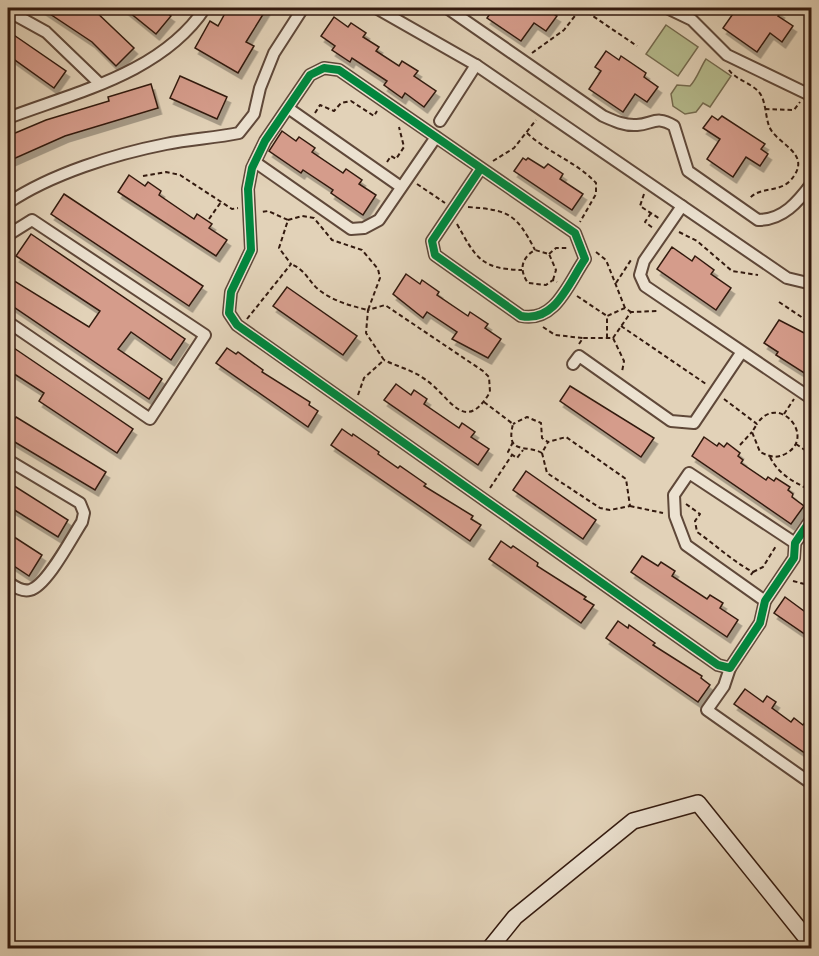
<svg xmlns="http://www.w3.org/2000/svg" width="819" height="956" font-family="'IM FELL Double Pica',serif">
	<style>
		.green { fill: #b5bb8d; stroke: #746a4e; stroke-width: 1.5 }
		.building { fill: #d59c8b; stroke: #331a0f; stroke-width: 1.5; filter: url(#shadow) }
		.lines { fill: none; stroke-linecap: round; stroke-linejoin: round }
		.street-casing { stroke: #5f4839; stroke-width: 14 }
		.secondary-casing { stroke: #331a0f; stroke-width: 18 }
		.path { stroke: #331a0f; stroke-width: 2; stroke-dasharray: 4.5 3; stroke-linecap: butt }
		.street { stroke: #ece2d1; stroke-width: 10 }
		.secondary { stroke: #ece2d1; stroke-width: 15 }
		.cycleway-casing { stroke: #ece2d1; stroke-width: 11 }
		.cycleway { stroke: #00873e; stroke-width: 8 }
	</style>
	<defs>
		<filter id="shadow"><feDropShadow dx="3.5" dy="6" stdDeviation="0" flood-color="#0004"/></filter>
	</defs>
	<rect width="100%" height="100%" fill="#e2d2b8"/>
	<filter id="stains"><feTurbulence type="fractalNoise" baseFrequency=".00333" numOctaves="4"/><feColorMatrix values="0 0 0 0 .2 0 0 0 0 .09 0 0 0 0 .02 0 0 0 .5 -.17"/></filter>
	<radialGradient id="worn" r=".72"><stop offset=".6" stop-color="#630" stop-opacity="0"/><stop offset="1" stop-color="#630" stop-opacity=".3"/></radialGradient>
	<!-- green -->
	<g class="green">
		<path d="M666 25 698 47 678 76 646 54Z"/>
		<path d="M706 59 731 76 710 107 703 103 696 112 685 114 673 106 671 94 677 85 690 86C697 79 700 68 706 59Z"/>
	</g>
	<!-- building -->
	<g class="building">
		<path d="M41 8H92L134 48 116 66 92 42Z"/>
		<path d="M124 8H160L171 16 156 34Z"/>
		<path d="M228 8H267L246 42 254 46 238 73 195 48 210 21 218 26Z"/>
		<path d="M494 8H544L557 16 546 31 534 23 521 41 487 18Z"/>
		<path d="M737 8H774L781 12 778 16 793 26 782 42 770 33 757 52 723 28Z"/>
		<path d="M334 17 348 27 351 23 366 33 363 37 379 47 376 51 399 66 402 61 418 71 414 76 436 91 424 107 405 93 402 98 384 85 387 81 352 58 350 62 332 50 335 46 321 36Z"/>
		<path d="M8 31 66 71 54 88 8 55Z"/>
		<path d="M606 51 619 60 621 56 646 73 644 77 658 87 647 102 635 94 623 112 589 89 601 71 595 67Z"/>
		<path d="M180 76 227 97 217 119 170 98Z"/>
		<path d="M151 84 158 108 65 136 11 160 8 152V136L46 120 109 101 108 97Z"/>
		<path d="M712 116 718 120 722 116 765 144 761 149 768 154 760 166 746 157 733 177 707 159 720 139 703 128Z"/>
		<path d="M282 131 296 141 299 137 315 148 312 152 343 173 346 169 362 180 359 184 376 195 363 215 331 193 333 190 303 170 301 173 269 151Z"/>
		<path d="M523 158 526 160 528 158 544 168 548 164 563 174 560 179 583 194 572 210 514 171Z"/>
		<path d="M129 175 145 186 148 182 161 191 159 195 194 219 197 214 212 224 209 228 227 240 216 256 118 192Z"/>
		<path d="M64 194 203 286 189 306 51 214Z"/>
		<path d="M31 234 185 339 171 360 131 332 118 349 162 379 149 399 8 303V277L89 327 100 311 16 256Z"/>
		<path d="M672 247 692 261 695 256 714 270 711 274 731 288 716 310 657 269Z"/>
		<path d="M406 274 420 284 422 280 439 292 437 295 468 316 470 312 488 324 485 328 501 339 488 358 452 339 457 332 427 312 423 318 393 294Z"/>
		<path d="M287 287 357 336 343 355 273 306Z"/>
		<path d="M779 320 812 337V378L776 355 778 352 764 343Z"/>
		<path d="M8 344 133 429 117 453 39 401 44 393 8 370Z"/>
		<path d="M227 348 236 354 238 352 263 370 262 372 310 402 309 405 318 411 308 427 216 363Z"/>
		<path d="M396 384 411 395 414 390 427 399 424 404 459 428 462 423 475 432 471 437 489 449 478 465 384 400Z"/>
		<path d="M570 386 654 438 641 457 560 401Z"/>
		<path d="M16 417 106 472 95 490 8 438V431Z"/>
		<path d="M342 429 352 436 353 434 379 452 378 454 398 468 400 466 426 484 424 486 473 516 471 519 481 525 470 541 331 445Z"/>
		<path d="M704 437 717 446 719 443 724 447 727 443 740 453 738 456 743 460 741 463 766 480 768 477 774 481 776 478 790 487 788 490 793 494 792 497 804 506 791 524 692 456Z"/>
		<path d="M526 471 596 520 583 539 513 490Z"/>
		<path d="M8 482 68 520 58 537 8 506Z"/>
		<path d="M8 533 42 555 29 576 8 562Z"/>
		<path d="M501 541 511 548 513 546 538 563 537 566 586 597 584 599 594 605 581 623 489 559Z"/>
		<path d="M642 556 658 566 661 562 675 571 672 576 707 599 710 595 723 603 720 608 738 620 727 637 631 572Z"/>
		<path d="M785 597 804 611 812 600V639L774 613Z"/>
		<path d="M618 621 628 628 629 625 655 643 653 645 702 676 701 678 710 685 698 702 606 638Z"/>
		<path d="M745 689 763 702 767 696 776 702 772 708 791 722 794 718 803 725 812 713V758L734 704Z"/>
	</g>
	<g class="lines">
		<defs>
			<g id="street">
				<path d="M376 8 476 65 787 278 812 284"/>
				<path d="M447 8 603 116C614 121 625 126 637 125 653 124 656 115 674 126L688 171 758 220C783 220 798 202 812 183"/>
				<path d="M667 8 692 20 727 55 812 96"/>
				<path d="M8 11 46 32 99 83"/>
				<path d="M288 108 401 187"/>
				<path d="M8 118C76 92 162 73 205 8"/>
				<path d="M440 121 476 65"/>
				<path d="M255 162 351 229 364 228 379 220 436 137"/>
				<path d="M481 168 432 241 435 255 521 316C555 323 568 284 585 259L575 233 339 70 324 68 310 75 265 141 252 168 248 189 251 250 231 292 229 313 237 325 718 665 730 668 760 623 765 601 794 558 795 543 812 518"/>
				<path d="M8 203C51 174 115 154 166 144 190 139 215 138 239 133L254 114 260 88 274 53 303 8"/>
				<path d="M682 206 644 261 640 275 645 286 812 399"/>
				<path d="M8 235 32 220 205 335 150 419 8 322"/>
				<path d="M573 364 579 356 671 421 694 423 741 353"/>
				<path d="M8 460 80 503 84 513 82 522C72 537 47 586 30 590 21 592 14 586 8 582"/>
				<path d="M765 601 686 545 675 516 674 495 689 473 795 543"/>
				<path d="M730 668 724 686 707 710 812 784"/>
			</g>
			<path id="secondary" d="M490 948 515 917 633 821 698 803 812 945"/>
		</defs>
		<!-- street casing -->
		<use href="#street" class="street-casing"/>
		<!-- secondary casing -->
		<use href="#secondary" class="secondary-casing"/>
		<!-- path -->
		<g class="path">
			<path d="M581 8 637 46"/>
			<path d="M532 53 564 30 581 8"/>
			<path d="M729 70C734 78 750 83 758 91 766 99 765 115 769 126 776 145 815 153 790 181 778 193 760 186 749 199"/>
			<path d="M765 109 794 110 800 102"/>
			<path d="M315 113 320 105 334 111 341 103 351 101 374 116 377 111"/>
			<path d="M527 133C548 153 577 162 596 183V194L580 222"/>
			<path d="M493 161 514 148 536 120"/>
			<path d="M387 162 391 156 396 159 404 147 399 127"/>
			<path d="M143 176 166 172 180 175 232 209 238 208"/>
			<path d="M417 184 445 203"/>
			<path d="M644 194 640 206 660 219"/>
			<path d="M468 207C508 210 516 213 535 250"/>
			<path d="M651 213 645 222 653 228"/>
			<path d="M209 219 221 202"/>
			<path d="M288 220 302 216 314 218 332 240 362 250 378 269 380 278 368 310C351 306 333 301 319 290 308 281 306 270 291 264"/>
			<path d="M457 224C476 258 481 269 522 270"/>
			<path d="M679 232 697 241 732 271 758 275"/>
			<path d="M596 252 606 260 625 308"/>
			<path d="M549 254 556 248H568"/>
			<path d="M553 280 556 270 549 254 535 250C521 258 519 270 528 283L546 285 553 280 557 282"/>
			<path d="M616 283 631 260"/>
			<path d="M577 296 607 316"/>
			<path d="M779 302 812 324"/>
			<path d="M247 319 291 264 279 248 288 220 268 211 262 212"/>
			<path d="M621 326 706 384"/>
			<path d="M543 327 555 335 583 338"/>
			<path d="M607 338V316L625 308 631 312"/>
			<path d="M613 338 631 312 659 311"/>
			<path d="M579 344 583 338H613L624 361 622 372"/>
			<path d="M358 395 364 378 384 360 366 333 368 310 385 305 483 371 489 377 490 392C464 436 450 396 426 380 413 370 398 367 384 360"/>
			<path d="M724 399 757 424C778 392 816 436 787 453 777 459 770 457 760 452L752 432 757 424"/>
			<path d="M484 402 513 424C505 456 527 444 542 453L548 442 542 438 541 423 527 417 513 424"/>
			<path d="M784 414 794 399"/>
			<path d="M513 442 508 452 517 458 523 450"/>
			<path d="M796 444 812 455"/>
			<path d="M740 445 752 432"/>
			<path d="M542 453 547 473 600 508 610 510 630 506 626 479 566 437 548 442"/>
			<path d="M770 457C778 473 790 480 806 488L812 486"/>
			<path d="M490 488 512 455"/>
			<path d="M686 504 700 514 695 521 697 532C716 545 732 561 753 572L750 576"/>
			<path d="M630 506 663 513"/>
			<path d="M753 572 763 567 776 546"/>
			<path d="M793 581 812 586"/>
		</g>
		<!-- street -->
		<use href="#street" class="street"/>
		<!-- secondary -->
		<use href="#secondary" class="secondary"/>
		<defs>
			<path id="cycleway" d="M481 168 432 241 435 255 521 316C555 323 568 284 585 259L575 233 339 70 324 68 310 75 265 141 252 168 248 189 251 250 231 292 229 313 237 325 718 665 730 668 760 623 765 601 794 558 795 543 812 518"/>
		</defs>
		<!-- cycleway casing -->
		<use href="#cycleway" class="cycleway-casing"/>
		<!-- cycleway -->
		<use href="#cycleway" class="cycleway"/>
	</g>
	<!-- margin -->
	<rect width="819" height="956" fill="none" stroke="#e2d2b8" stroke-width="30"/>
	<rect x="9" y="9" width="801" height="938" fill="none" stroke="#331a0f" stroke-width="3"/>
	<rect x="15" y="15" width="789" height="926" fill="none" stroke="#331a0f" stroke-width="1.5"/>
	<rect width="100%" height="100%" filter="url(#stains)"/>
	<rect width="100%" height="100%" fill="url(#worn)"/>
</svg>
